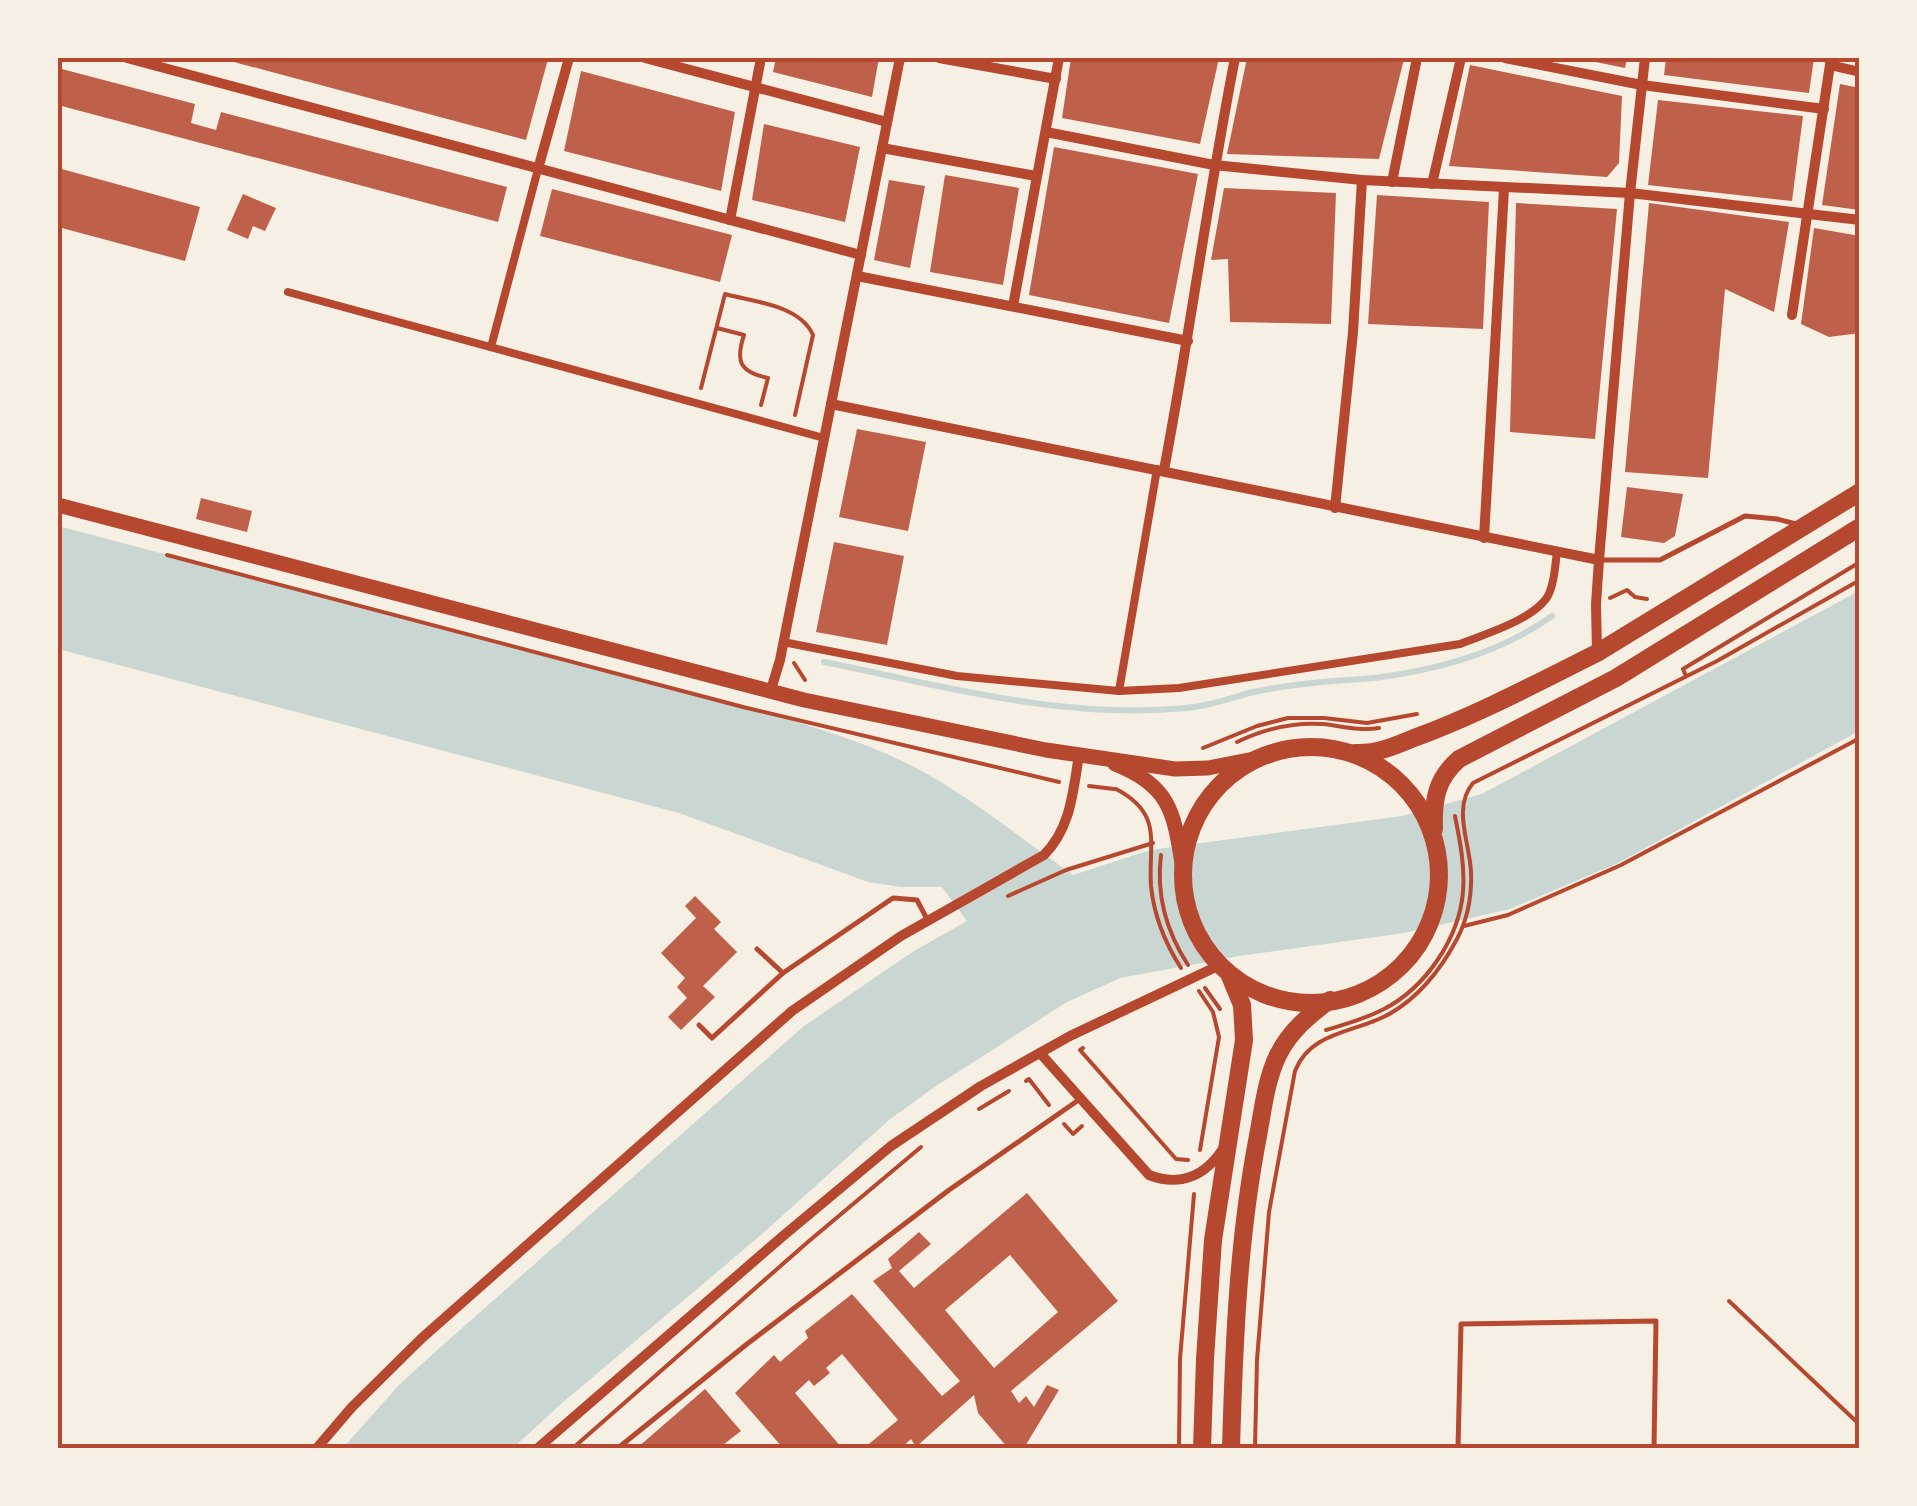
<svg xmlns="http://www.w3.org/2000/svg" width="1917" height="1506" font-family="Lato,sans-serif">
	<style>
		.water { fill: #c9d6d2 }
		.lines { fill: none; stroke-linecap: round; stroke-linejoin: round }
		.stream { stroke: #c9d6d2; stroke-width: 6 }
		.building { fill: #bf614a; fill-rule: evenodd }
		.path { stroke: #b5482f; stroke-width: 4 }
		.service { stroke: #b5482f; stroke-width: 5 }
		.pedestrian { stroke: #b5482f; stroke-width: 8 }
		.minor { stroke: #b5482f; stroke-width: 10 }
		.secondary { stroke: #b5482f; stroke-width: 15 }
		.primary { stroke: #b5482f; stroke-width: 18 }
		.neatline { fill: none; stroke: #b5482f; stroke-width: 4 }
	</style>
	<rect width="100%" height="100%" fill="#f6efe4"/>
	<!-- water -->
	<path class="water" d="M58 526 772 714C821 730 872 744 918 769 972 798 1022 839 1073 875L1150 850 1402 816 1482 794 1859 591V731L1618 863 1510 909 1404 933 1239 956 1120 978 1067 1002 933 1088 889 1120 762 1234 561 1404 513 1448H343L399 1385 435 1352 804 1026 914 951 967 921 942 887H901L868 882 679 813 58 649Z"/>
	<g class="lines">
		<!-- stream -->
		<path class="stream" d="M824 662C943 686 1064 720 1186 708 1209 706 1231 698 1253 692 1273 688 1293 685 1313 683 1336 680 1359 680 1382 677 1441 669 1503 651 1552 616"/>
	</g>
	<!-- building -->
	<g class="building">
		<path d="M219 58H542L548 59 526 140Z"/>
		<path d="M776 58H879L872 97 773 72Z"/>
		<path d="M1071 58H1219L1200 144 1062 118Z"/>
		<path d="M1247 58 1404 59 1379 159 1227 154Z"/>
		<path d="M1581 58H1627L1625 68 1581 59Z"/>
		<path d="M1666 58H1814L1809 93 1664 75Z"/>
		<path d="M1470 65 1622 96 1619 163 1607 177 1449 166Z"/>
		<path d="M58 68 195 104 191 123 216 130 221 112 507 187 498 222 58 105Z"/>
		<path d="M581 71 735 112 721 191 564 151Z"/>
		<path d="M1840 84 1860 88V210L1822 205Z"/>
		<path d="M1658 100 1803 116 1792 201 1648 185Z"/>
		<path d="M764 124 860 147 845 222 752 200Z"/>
		<path d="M1054 147 1198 174 1169 323 1029 295Z"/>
		<path d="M58 168 200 207 185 261 58 227Z"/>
		<path d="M945 175 1019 188 1003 285 930 272Z"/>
		<path d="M889 180 925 186 910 268 874 260Z"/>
		<path d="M1224 188 1336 193 1331 324 1230 322 1228 259 1211 260Z"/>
		<path d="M552 189 732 235 720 282 540 236Z"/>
		<path d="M243 194 276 208 265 231 253 226 248 239 227 230Z"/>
		<path d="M1377 195 1489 202 1483 329 1368 324Z"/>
		<path d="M1516 203 1617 209 1595 439 1510 432Z"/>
		<path d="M1649 203 1789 222 1774 312 1725 289 1708 478 1625 472Z"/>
		<path d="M1814 228 1860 236V333L1829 337 1801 324Z"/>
		<path d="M857 429 926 442 908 531 839 517Z"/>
		<path d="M1627 487 1683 494 1675 536 1664 543 1621 537Z"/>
		<path d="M201 498 252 511 247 532 196 519Z"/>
		<path d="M834 542 904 556 887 645 816 632Z"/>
		<path d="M695 896 721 922 714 929 737 952 703 986 715 997 681 1030 668 1017 687 998 677 987 685 978 661 953 696 918 685 906Z"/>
		<path d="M1027 1193 1118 1301 1011 1391 1019 1403 1026 1396 1034 1407 1047 1385 1059 1390 1024 1448H1008L978 1413 974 1395 916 1447 911 1439 901 1448H864L898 1420 842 1354 826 1368 830 1373 814 1386 809 1380 795 1393 842 1448H783L735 1393 774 1355 780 1362 808 1338 805 1331 852 1294 942 1396 960 1381 873 1281 892 1268 888 1259 919 1232 931 1244 899 1271 914 1288ZM1010 1255 1058 1312 994 1368 945 1310Z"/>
		<path d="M705 1389 741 1431 719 1448H637Z"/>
	</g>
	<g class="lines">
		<!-- path -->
		<g class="path">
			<path d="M717 328 744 335C735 362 740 372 768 378L761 405"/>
			<path d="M701 388 725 294C754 302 800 305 813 335L795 415"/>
			<path d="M167 555 743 707 1059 782"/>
			<path d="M1610 598 1627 590 1635 597 1647 599"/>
			<path d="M794 663 805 680"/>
			<path d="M1686 676 1683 669 1860 562"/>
			<path d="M1237 742C1264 729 1293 722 1323 724 1342 726 1359 731 1379 728"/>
			<path d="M1203 748 1257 726 1288 718H1324L1367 723 1417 714"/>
			<path d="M1089 786 1114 789"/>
			<path d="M1116 789C1164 814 1148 843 1151 886 1154 916 1165 943 1181 968"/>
			<path d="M1161 855C1156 895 1166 931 1188 965"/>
			<path d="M1008 896 1066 870 1153 843"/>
			<path d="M1464 926 1508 915 1621 865 1860 738"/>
			<path d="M1205 988 1220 1009"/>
			<path d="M1199 991 1213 1012 1219 1037 1200 1150"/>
			<path d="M1326 1030C1346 1024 1365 1019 1384 1009 1425 988 1459 939 1463 892 1465 866 1460 841 1455 816"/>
			<path d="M1083 1048 1080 1050 1176 1159 1188 1160"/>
			<path d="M1026 1081 1029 1079 1049 1105"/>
			<path d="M979 1109 1009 1091"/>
			<path d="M1064 1124 1073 1134 1082 1126"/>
			<path d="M1729 1301 1860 1425"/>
			<path d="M573 1448 809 1241 921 1147"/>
			<path d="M1179 1448 1180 1359 1194 1194"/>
			<path d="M1255 1448 1257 1360 1269 1212 1295 1071C1311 1030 1358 1033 1391 1013 1420 996 1441 969 1457 939 1468 918 1472 896 1471 872 1470 843 1452 808 1473 783L1717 661 1860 580"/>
		</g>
		<!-- service -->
		<g class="service">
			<path d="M1599 560H1660L1745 516 1777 519 1796 524"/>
			<path d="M757 949 783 973"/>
			<path d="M699 1025 712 1038 783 973 893 898 917 900 928 921"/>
			<path d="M618 1448 747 1344 949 1190 1080 1099"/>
			<path d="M1458 1448 1461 1324 1656 1321 1654 1448"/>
		</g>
		<!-- pedestrian -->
		<g class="pedestrian">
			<path d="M288 292 824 438"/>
			<path d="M491 347 538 169"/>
			<path d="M783 642 957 676 1119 691 1179 688 1460 644C1485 634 1529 621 1546 599 1554 588 1555 566 1557 552"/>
			<path d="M1119 691 1157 469"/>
		</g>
		<!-- minor -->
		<g class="minor">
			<path d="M127 58 861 255"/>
			<path d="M645 58 887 122"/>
			<path d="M939 58 1056 79"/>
			<path d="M1505 58 1642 85 1824 109"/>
			<path d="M1830 65 1860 72"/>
			<path d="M1046 132 1214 165 1362 180 1630 193 1860 220"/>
			<path d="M882 148 1036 176"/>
			<path d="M538 169 569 58"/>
			<path d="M1392 182 1417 58"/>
			<path d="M1432 184 1461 58"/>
			<path d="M730 220 761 58"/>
			<path d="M857 276 1188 341"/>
			<path d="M1013 306 1059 58"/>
			<path d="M1792 315 1831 58"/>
			<path d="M831 404 1599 560"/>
			<path d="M1164 470C1190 333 1208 195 1235 58"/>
			<path d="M1335 508 1353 332 1362 180"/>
			<path d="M1484 538 1504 189"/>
			<path d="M1597 653 1596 604 1599 560 1630 193 1645 58"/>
			<path d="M770 693 780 660 900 58"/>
			<path d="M1040 1053 1149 1175C1180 1187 1205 1176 1223 1149"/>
			<path d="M317 1448 352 1407 422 1338 792 1011 901 936 1044 855C1071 828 1073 791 1079 755"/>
			<path d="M538 1448 783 1236 891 1146 981 1086 1070 1036 1220 965"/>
		</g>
		<!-- secondary -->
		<g class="secondary">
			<path d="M58 505 804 700 1046 750 1175 769 1208 768 1269 756"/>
			<path d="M1115 764C1172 786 1174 815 1183 869"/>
		</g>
		<!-- primary -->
		<g class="primary">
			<circle cx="1311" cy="875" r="128"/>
			<path d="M1355 753C1376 754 1395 746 1414 738 1477 715 1537 683 1597 653L1860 492"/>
			<path d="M1434 829C1433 800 1436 779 1459 759L1616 678 1860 527"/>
			<path d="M1202 1448 1205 1359 1213 1240 1244 1040 1242 1005 1230 976"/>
			<path d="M1231 1448C1234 1344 1238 1239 1258 1136 1263 1109 1266 1080 1278 1055 1290 1031 1309 1015 1330 1000"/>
		</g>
	</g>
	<!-- border -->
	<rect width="1917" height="1506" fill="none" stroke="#f6efe4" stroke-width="120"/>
	<rect x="60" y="60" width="1797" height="1386" class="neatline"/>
</svg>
